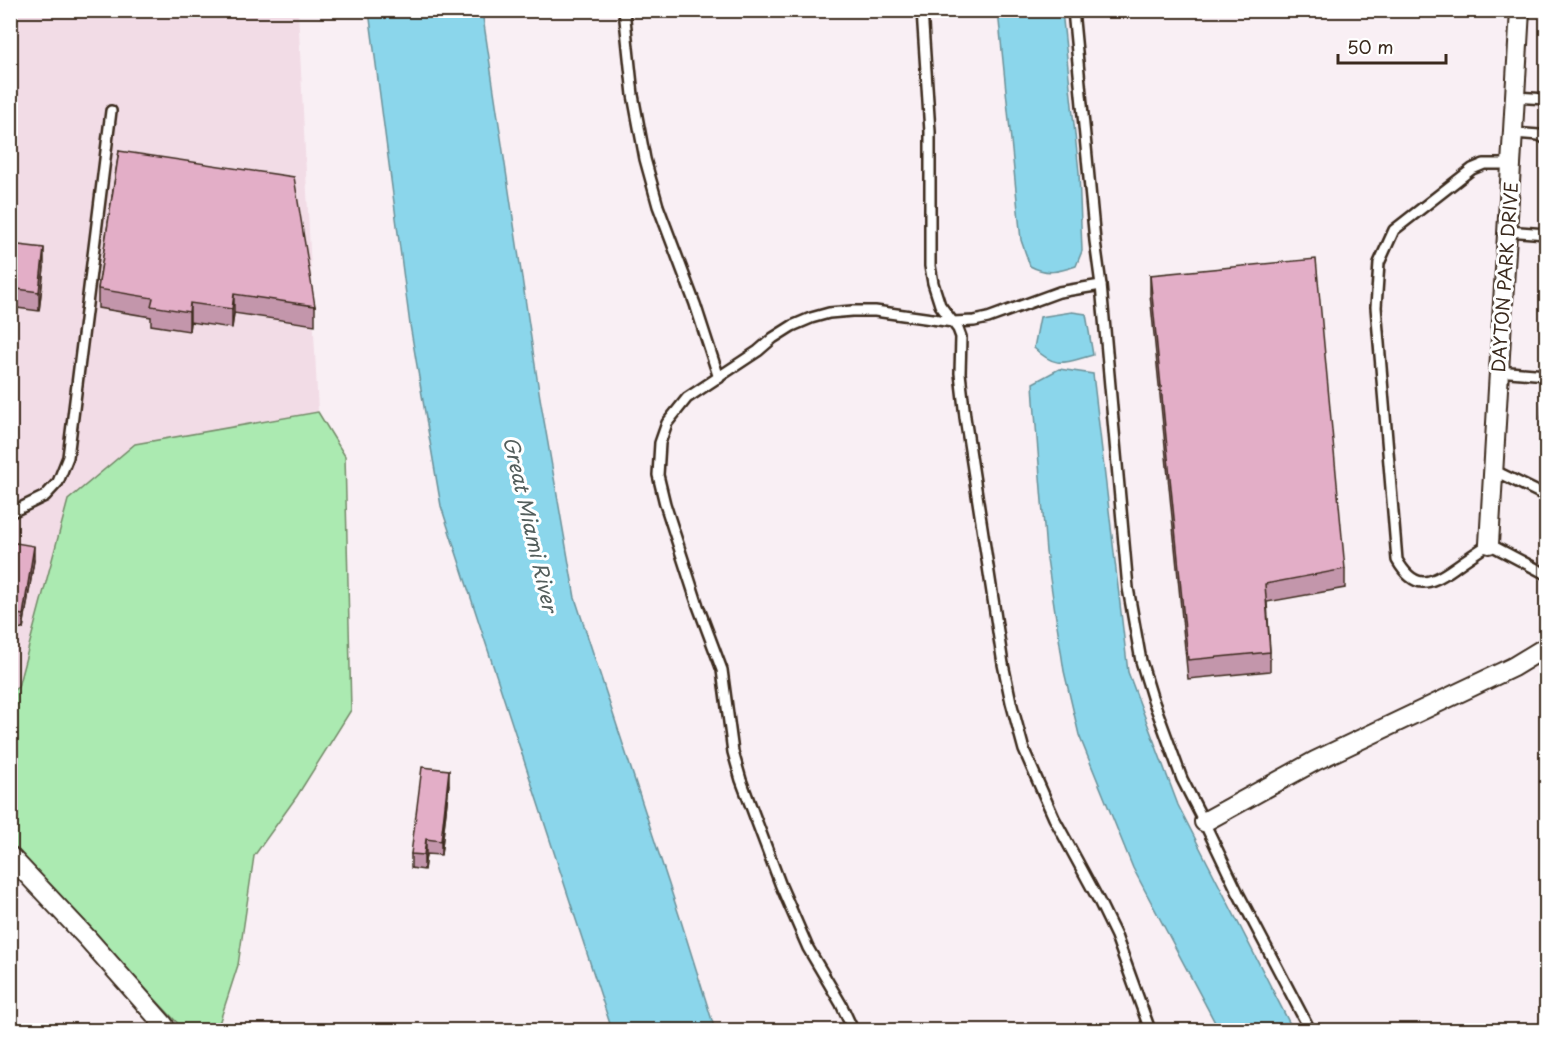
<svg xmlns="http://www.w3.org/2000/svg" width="1557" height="1041" font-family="'Playpen Sans',sans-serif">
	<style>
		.built { fill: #f2dce6 }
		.green { fill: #abeab1; stroke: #738a68; stroke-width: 1.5 }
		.water { fill: #8bd6eb; stroke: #6b9199; stroke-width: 1.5 }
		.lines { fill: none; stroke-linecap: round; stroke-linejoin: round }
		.service-casing { stroke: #3b2a1e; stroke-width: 14 }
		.minor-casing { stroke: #3b2a1e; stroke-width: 22 }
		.service { stroke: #fff; stroke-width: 9 }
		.minor { stroke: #fff; stroke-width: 18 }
		.wall { fill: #c396ab; stroke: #3b2a1e; stroke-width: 1.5 }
		.shaded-wall { fill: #9f7a8b; stroke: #3b2a1e; stroke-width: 1.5 }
		.building { fill: #e3aec7; stroke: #3b2a1e; stroke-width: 1.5 }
		.labels { text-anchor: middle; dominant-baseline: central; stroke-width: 6; stroke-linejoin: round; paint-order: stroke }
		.street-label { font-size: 18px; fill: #3b2a1e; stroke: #fff }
		.water-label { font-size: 20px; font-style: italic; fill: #535e5c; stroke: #fff }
	</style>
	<rect width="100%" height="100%" fill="#f9eff4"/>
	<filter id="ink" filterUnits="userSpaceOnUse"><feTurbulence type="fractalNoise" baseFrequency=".0167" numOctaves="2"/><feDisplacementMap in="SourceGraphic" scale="12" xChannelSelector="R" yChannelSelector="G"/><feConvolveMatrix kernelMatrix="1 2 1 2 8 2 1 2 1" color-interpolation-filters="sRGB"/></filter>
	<g filter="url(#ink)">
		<!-- built -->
		<path class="built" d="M10 11H298L318 412 135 444 68 500 18 687 11 692Z"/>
		<!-- green -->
		<path class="green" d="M318 412 345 456 351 710 297 796 254 856 238 965 217 1030H184L11 845V692L18 687 68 500 135 444Z"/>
		<!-- water -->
		<g class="water">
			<path d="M369 11H482L540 398 575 598 681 921 715 1030H612L441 506 410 325Z"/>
			<path d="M998 11H1062L1079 172 1082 251 1076 266C1058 272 1047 275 1030 266L1021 240Z"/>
			<path d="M1072 312 1086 314 1093 355C1065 362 1057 370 1034 348L1040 317Z"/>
			<path d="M1059 369 1093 374 1128 672 1178 805 1293 1030H1219L1133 868 1079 735 1064 671 1046 552 1034 401 1033 383Z"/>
		</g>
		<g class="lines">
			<defs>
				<g id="service">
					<path d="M624 10 633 95 645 159 658 206 695 304 719 378"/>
					<path d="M922 10 930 132V266L933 283 940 305 958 329 961 337 960 373 965 417 1003 664 1011 702 1024 750 1054 818 1099 901 1116 936 1150 1030"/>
					<path d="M1515 97 1546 99"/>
					<path d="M1513 133 1539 135 1546 139"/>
					<path d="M1511 164H1484L1472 169 1394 230 1379 263 1376 307 1397 560C1414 590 1429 586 1454 568 1465 560 1477 552 1489 544L1546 574"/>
					<path d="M1507 231 1546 234"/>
					<path d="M1101 285 1128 588 1141 661 1152 697 1182 779 1204 822 1238 893 1310 1030"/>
					<path d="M1498 371 1546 375"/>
					<path d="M1493 470 1546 496"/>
					<path d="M10 513 45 496 58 482 68 457 111 111"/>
					<path d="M853 1030 841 1004 808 948 781 886 741 780 733 752 722 670 698 606 665 504 658 475 660 443 667 423 687 398 758 351 773 338 792 326 811 318 829 313 852 311H875L953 322 974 321 988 318 1059 292 1101 285 1095 241 1073 10"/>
				</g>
				<g id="minor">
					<path d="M1489 544 1520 10"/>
					<path d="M1204 822 1315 761 1513 667 1546 647"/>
					<path d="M10 856 88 939 164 1025"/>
				</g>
			</defs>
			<!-- service casing -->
			<use href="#service" class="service-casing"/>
			<!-- minor casing -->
			<use href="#minor" class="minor-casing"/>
			<!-- service -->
			<use href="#service" class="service"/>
			<!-- minor -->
			<use href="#minor" class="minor"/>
		</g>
		<!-- wall -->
		<g class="wall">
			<path d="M119 151 315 306V325L234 313 232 328 190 322 189 331 151 325V317L98 308V289Z"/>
			<path d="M10 244 44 267 39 311 10 307Z"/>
			<path d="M1150 275 1345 569V588L1267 602 1270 652V671L1188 679 1150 294Z"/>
			<path d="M1546 392V466H1540V447Z"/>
			<path d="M10 542 34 560 23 629 10 627Z"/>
			<path d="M449 784 441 855 426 854 424 870 411 868V854Z"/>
		</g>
		<!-- shaded-wall -->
		<g class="shaded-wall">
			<path d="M44 248V267L39 311V292Z"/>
			<path d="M234 294V313L232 328V309Z"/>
			<path d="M190 303V322L189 331V312Z"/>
			<path d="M34 546V560L23 629V615Z"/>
			<path d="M449 770V784L441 855V841Z"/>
			<path d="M426 839V854L424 870V855Z"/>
		</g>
		<!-- building -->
		<g class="building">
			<path d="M119 151 294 177 315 306 234 294 232 309 190 303 189 312 151 306 153 298 98 289Z"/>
			<path d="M10 244 44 248 39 292 10 288Z"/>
			<path d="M1316 259 1345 569 1265 584 1270 652 1188 660 1150 275Z"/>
			<path d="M1543 392H1546V447H1540Z"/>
			<path d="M10 542 34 546 23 615 10 613Z"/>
			<path d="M422 767 449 770 441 841 426 839 424 855 411 854Z"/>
			<path d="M92 1027 96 1030H88Z"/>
		</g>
	</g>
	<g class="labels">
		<!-- street labels -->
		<g class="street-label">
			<text transform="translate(1504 277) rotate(-86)">DAYTON PARK DRIVE</text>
		</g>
		<!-- water labels -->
		<g class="water-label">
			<text transform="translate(531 524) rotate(77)">Great Miami River</text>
		</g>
	</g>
	<!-- margin -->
	<rect width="1557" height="1041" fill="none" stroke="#fff" stroke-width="36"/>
	<rect x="18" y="18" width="1521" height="1005" fill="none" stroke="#3b2a1e" stroke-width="2" filter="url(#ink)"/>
	<!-- scale -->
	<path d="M1338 54v9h108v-9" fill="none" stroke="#3b2a1e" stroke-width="3"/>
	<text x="1347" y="54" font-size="18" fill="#3b2a1e" stroke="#ffffff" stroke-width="4.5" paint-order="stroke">50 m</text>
</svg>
